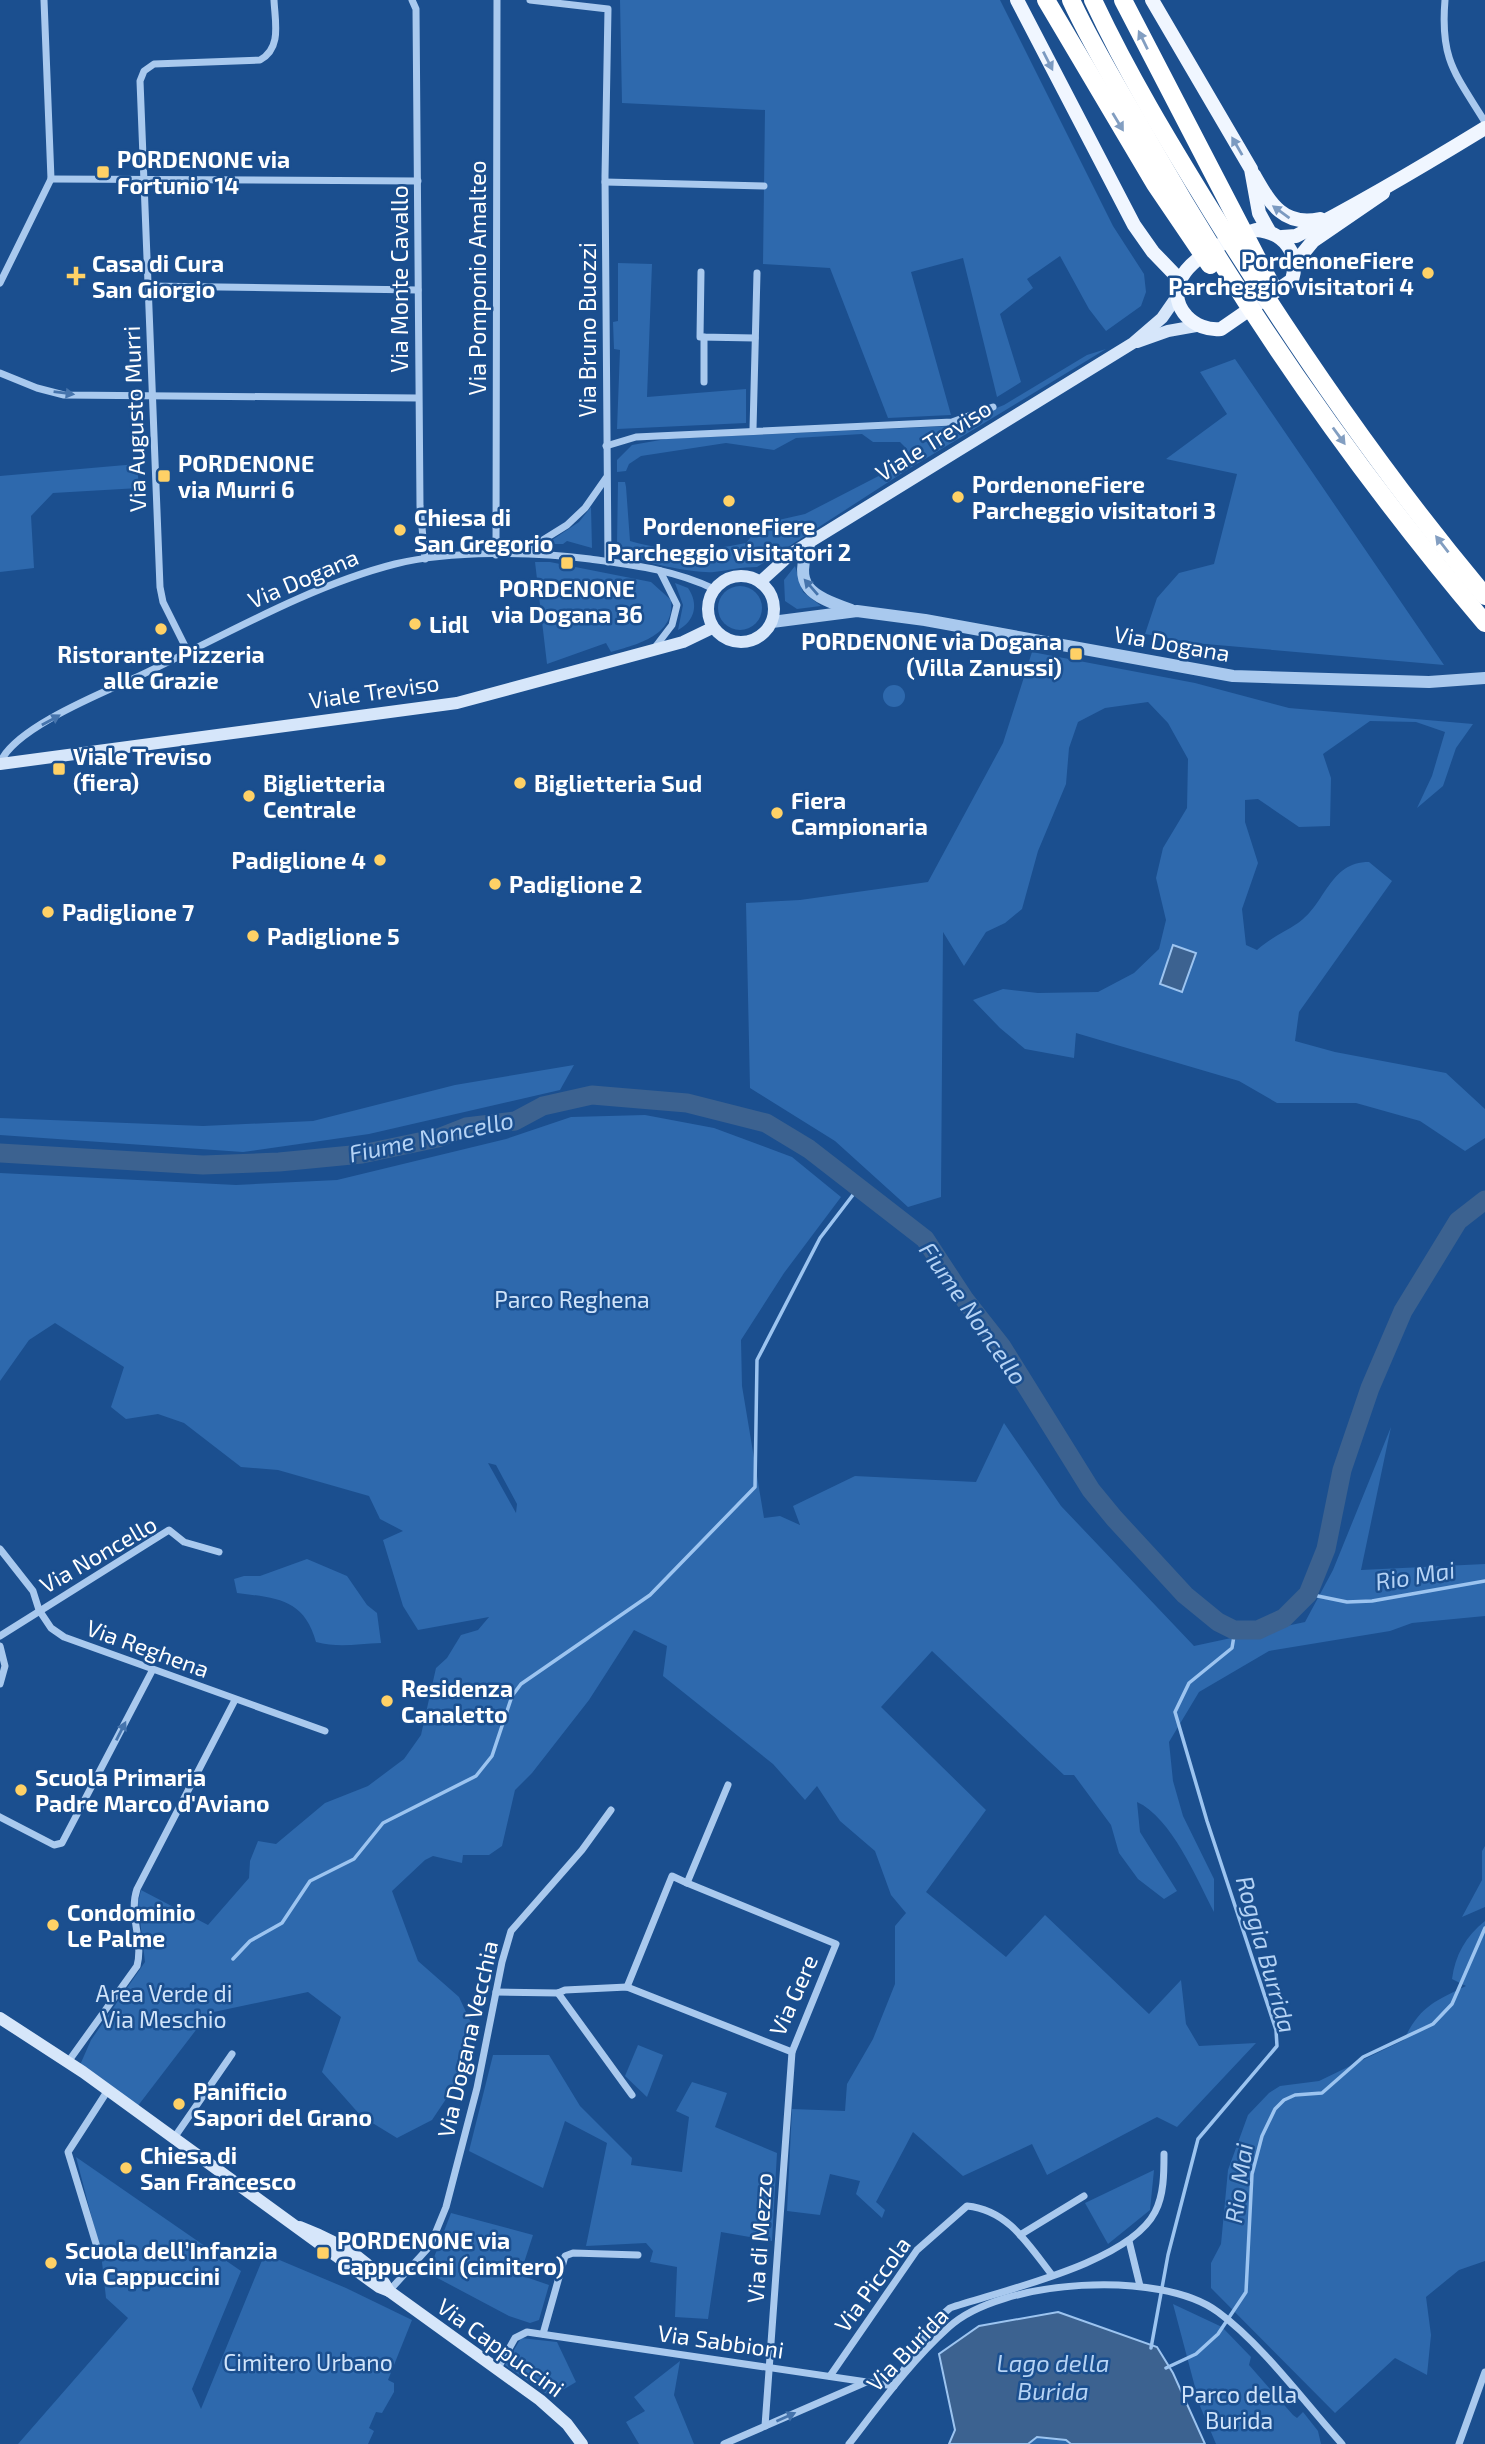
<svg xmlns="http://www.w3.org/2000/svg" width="1485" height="2444" font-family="'Exo 2',sans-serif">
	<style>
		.green { fill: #2e69ad; fill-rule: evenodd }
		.water { fill: #3c6290; stroke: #9cc4f0; stroke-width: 2 }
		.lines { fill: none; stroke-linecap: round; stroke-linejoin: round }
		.stream { stroke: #9cc4f0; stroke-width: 3.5 }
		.river { stroke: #3c6290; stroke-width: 19 }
		.minor { stroke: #a9c9ee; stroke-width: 7 }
		.tertiary { stroke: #a9c9ee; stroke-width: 12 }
		.secondary { stroke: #d6e6fa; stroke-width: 12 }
		.primary { stroke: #f0f6ff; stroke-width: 14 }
		.motorway { stroke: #fff; stroke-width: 18 }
		.oneway { fill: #829ec1 }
		.oneway2 { fill: #7b9ac1 }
		.oneway3 { fill: #4674ac }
		.poi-dot { fill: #ffd166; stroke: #1b4f8f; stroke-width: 2.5 }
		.labels { text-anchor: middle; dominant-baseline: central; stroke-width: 5; stroke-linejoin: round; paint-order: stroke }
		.poi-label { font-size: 23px; font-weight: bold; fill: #fff; stroke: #1b4f8f; text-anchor: start }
		.street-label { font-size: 23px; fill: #fff; stroke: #1b4f8f }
		.park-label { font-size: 23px; fill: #cfe3fa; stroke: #1b4f8f }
		.water-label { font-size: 24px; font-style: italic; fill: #b5d3f5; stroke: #1b4f8f }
	</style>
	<rect width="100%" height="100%" fill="#1b4f8f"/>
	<!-- green -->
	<g class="green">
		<path d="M620 0H1000L1113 226 1144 274 1146 292 1141 306 1106 331 1089 309 1060 256 1027 279 1033 288 1000 314 1021 382 997 397 963 258 911 272 951 415 888 418 830 268 763 264 765 110 622 103Z"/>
		<path d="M618 263 652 264 647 397 746 389V423L617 429 620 350 614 349 613 322 618 321Z"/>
		<path d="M1106 349 907 470 757 567C741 567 730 570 714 572 698 574 642 563 629 555 624 553 621 547 617 544L618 482H625L626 487 630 541C673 553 702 552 746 543L761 524 805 514 898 466 907 449 900 442H873L862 434 796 438 774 450 726 443 641 456 629 464 626 471 617 472V460L632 445 666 439 951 426 1004 405 1087 355Z"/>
		<path d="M1235 359 1444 665 1194 643 1145 634 1157 598 1179 573 1214 564 1237 474 1166 459 1227 414 1200 372Z"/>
		<path d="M137 464 139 488 53 493 31 516 34 568 0 572V476Z"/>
		<path d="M591 507 592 548 567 541 563 544H546L579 522Z"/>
		<path d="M535 562H550L651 582 671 600C675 636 638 644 611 652L606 643 547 664Z"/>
		<path d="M795 566 803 592 821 606 797 609 785 601 784 580Z"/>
		<path d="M675 583 688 588C699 604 695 621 678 630L683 605Z"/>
		<circle cx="740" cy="608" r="22"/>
		<path d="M1032 652 1195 683 1289 708 1473 724 1456 748 1443 786 1417 808 1432 776 1445 732 1416 722 1370 721 1323 754 1331 778 1330 826 1299 827 1258 799 1245 800V822L1258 863 1242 909 1246 945 1257 950C1270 938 1283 933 1298 923 1326 904 1329 862 1369 862L1392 881 1299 1012 1295 1041 1335 1052 1446 1073 1485 1109V1138L1465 1151 1420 1121 1356 1103H1277L1239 1081 1076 1033 1074 1058 1025 1049 1000 1028 973 1000 1003 989 1038 993 1098 992 1134 973 1159 949 1166 920 1156 878 1163 848 1187 808 1188 759 1168 723 1148 702 1105 708 1078 722 1069 748 1066 784 1038 851 1022 909 1005 923 986 932 964 966 943 932 941 1197 908 1207 835 1141 750 1088 746 903 800 900 928 882 1003 743Z"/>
		<circle cx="894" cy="696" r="11"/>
		<path d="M574 1065 560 1090 369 1134 243 1152 0 1135V1118L203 1126 313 1121 455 1085Z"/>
		<path d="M645 1115 714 1128 792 1157 841 1197 784 1273 741 1340 742 1386 764 1518 780 1516 800 1525 793 1506 855 1476 976 1482 1004 1423 1061 1506 1194 1646 1305 1622 1333 1570 1391 1427 1361 1570 1485 1564V1616L1412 1623 1390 1631 1269 1651 1199 1692 1169 1742 1173 1781 1183 1816 1214 1879V1912C1197 1879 1171 1817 1137 1802L1140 1832 1177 1891 1164 1899 1138 1879 1119 1853 1111 1825 1074 1775H1064L932 1651 881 1707 986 1810 926 1892 1006 1957 1045 1915 1149 2014 1181 1980 1186 2024 1199 2046 1256 2043 1177 2127 1157 2117 1047 2175 1032 2144 963 2176 913 2132 876 2202 885 2210 882 2218 856 2194 860 2181 830 2174 820 2215 787 2211 792 2109 845 2111 847 2084 873 2039 895 1984V1926L906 1913 891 1895 875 1851 840 1821 817 1786 805 1800 773 1764 663 1676 667 1646 634 1630 589 1700 532 1773 515 1790 502 1846 489 1855H463L462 1863 433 1856 425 1860 392 1891 418 1961 459 1997 473 2027 456 2084 432 2120 397 2138 361 2116 322 2072 341 2017 308 1992 209 2013 137 2107 80 2065 91 2040 145 1962 138 1903 141 1890 208 1925 249 1878 250 1861 258 1841 276 1844 325 1803 368 1786 404 1759 421 1735 436 1668 447 1658 461 1635 478 1630 489 1617 418 1630 403 1606 383 1540 403 1531 380 1519 369 1496 278 1470 241 1467 184 1423 158 1414 126 1419 111 1407 124 1367 55 1323 29 1340 0 1381V1173L236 1185 337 1180 506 1139 571 1117ZM488 1463 496 1465 517 1504 516 1513Z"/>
		<path d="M307 1559 347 1576 367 1605 377 1613 381 1643C357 1644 338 1648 316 1642 304 1599 277 1598 237 1593L234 1579 244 1576H260Z"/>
		<path d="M1485 1846V1907L1462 1917 1482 1880V1851Z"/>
		<path d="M1485 1921V2261L1459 2270 1426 2297 1431 2335 1427 2375 1395 2358 1335 2413 1211 2288V2263L1221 2244 1228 2170 1248 2115 1269 2093 1280 2086 1319 2081 1404 2040C1419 2007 1435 2001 1466 1986L1452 1979C1455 1955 1466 1936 1485 1921Z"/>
		<path d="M638 2045 663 2055 647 2097 625 2076Z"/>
		<path d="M493 2055H549L580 2106 632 2158 631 2165 682 2172 689 2117 676 2111 692 2082 727 2093 715 2127 777 2153 772 2241 721 2232 708 2319 675 2317 677 2267 650 2262 653 2251 646 2243 586 2246 607 2143 565 2121 543 2188 469 2151Z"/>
		<path d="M76 2157 241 2271 192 2389 201 2409 263 2258 268 2260 270 2256 346 2288 412 2320 388 2380 394 2383V2392L382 2413 376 2412 369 2428 374 2431 368 2444H18L128 2318 106 2298 101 2253Z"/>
		<path d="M1154 2170 1150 2210 1108 2244 1085 2203Z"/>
		<path d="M451 2213 533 2235 520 2275 549 2285 539 2320 530 2323 509 2316 428 2273Z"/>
		<path d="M1173 2304 1222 2327 1251 2357 1249 2365 1293 2415 1297 2418 1303 2412 1318 2431 1321 2444H1216L1200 2406Z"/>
		<path d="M521 2338 557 2342 576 2382 551 2397 505 2365Z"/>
		<path d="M680 2361 674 2395 694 2444H639L626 2422 645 2411 634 2397Z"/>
		<path d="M1036 2437 1066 2440 1071 2444H1028Z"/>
	</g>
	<!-- water -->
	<g class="water">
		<path d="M1173 945 1196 953 1182 992 1160 984Z"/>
		<path d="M1058 2312 1157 2347 1173 2373 1205 2444H1071L1066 2440 1037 2437 1028 2444H949L955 2430 939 2354 979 2326Z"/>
	</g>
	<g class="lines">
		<!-- stream -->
		<g class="stream">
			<path d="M1308 1594 1347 1602 1372 1601 1485 1581"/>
			<path d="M233 1959 250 1941 282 1923 310 1881 354 1859 383 1823 476 1776 492 1756 512 1696 521 1684 650 1595 755 1487 757 1360 820 1238 859 1187"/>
			<path d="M1151 2348 1168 2255 1198 2139 1277 2046 1276 2030 1207 1821 1175 1712 1189 1683 1232 1648 1235 1630"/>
			<path d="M1166 2368 1196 2354 1218 2334 1246 2292 1252 2174 1262 2136 1275 2109 1284 2100 1295 2095 1322 2093 1363 2057 1433 2024 1452 2004 1485 1928"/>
		</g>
		<!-- river -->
		<path class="river" d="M0 1153 203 1165 279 1162 362 1154 438 1138 466 1127 515 1121 543 1106 592 1095 687 1103 766 1123 809 1149 925 1239 965 1300 1002 1347 1091 1490 1114 1518 1185 1595 1218 1622 1234 1630H1258L1284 1618 1308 1594 1326 1549 1342 1470 1370 1388 1403 1311 1458 1221 1485 1200"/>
		<!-- minor -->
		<g class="minor">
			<path d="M412 0 416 9 420 506 425 559"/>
			<path d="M530 0 608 9 605 176 608 562"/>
			<path d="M1445 0C1440 60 1455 73 1485 122"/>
			<path d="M51 179 418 181"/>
			<path d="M605 182 764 186"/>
			<path d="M701 272 700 337 755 338"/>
			<path d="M0 283 51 179 44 0"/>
			<path d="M148 286 418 290"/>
			<path d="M0 373 37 388 64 395 418 398"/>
			<path d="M704 382V337"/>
			<path d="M753 429 757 273"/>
			<path d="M606 446 636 437 952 422 993 407"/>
			<path d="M522 553 567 525 585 508 606 478"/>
			<path d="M496 555 497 0"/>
			<path d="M656 646 672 625 677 605 660 571"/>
			<path d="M188 652 163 602 160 587 140 81 144 71 154 64 260 60C282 48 275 22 274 0"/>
			<path d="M0 763C14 728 102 693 137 677 218 639 308 586 395 564 451 550 534 552 590 559 633 565 675 570 714 589"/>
			<path d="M0 1549 33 1591 39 1610 51 1628 64 1637 325 1731"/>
			<path d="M0 1636 169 1530 184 1542 219 1552"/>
			<path d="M0 1646 5 1666 0 1684"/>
			<path d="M0 1817 54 1845 62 1843 152 1671"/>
			<path d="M627 1987 672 1876 687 1883 728 1785"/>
			<path d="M496 1992 558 1993 565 1990 627 1987 792 2052 836 1944 687 1883"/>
			<path d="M558 1993 632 2095"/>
			<path d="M68 2062 137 1966C144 1940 128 1915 137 1889L235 1700"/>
			<path d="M174 2138 232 2054"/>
			<path d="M1020 2235 1084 2196"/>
			<path d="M1129 2241 1140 2286"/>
			<path d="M97 2247 68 2152 108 2090"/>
			<path d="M389 2291 430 2246 446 2207 477 2088 502 1962 511 1931 582 1850 611 1810"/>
			<path d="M543 2334 565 2256 573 2253 638 2255"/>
			<path d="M497 2370 515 2338 527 2332 894 2386"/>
			<path d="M830 2376 917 2250 967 2206C1008 2210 1028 2244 1052 2275"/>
			<path d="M894 2385 935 2321 950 2308C1003 2290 1129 2263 1155 2212 1164 2195 1164 2173 1164 2154"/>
			<path d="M765 2426 792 2052"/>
			<path d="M724 2444 864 2383"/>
			<path d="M849 2444C880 2404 911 2361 949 2327 1001 2279 1161 2269 1218 2312 1262 2344 1305 2403 1342 2444"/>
			<path d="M1459 2444 1485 2372"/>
		</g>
		<!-- tertiary -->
		<g class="tertiary">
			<path d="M810 542C792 587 810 595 851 610"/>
			<path d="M772 622 857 611 925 620 1233 676 1429 682 1485 678"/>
		</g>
		<!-- secondary -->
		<g class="secondary">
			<path d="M1137 342 1168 331 1196 326"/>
			<circle cx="741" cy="609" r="33"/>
			<path d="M760 582 792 553 1133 343 1162 318 1178 295"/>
			<path d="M0 764 457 703 683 642 712 628"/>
			<path d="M0 2018 83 2072 379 2287 389 2291C373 2259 331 2239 300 2227"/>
			<path d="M389 2291 540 2400 567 2424 582 2444"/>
		</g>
		<!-- primary -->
		<g class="primary">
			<path d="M1017 0 1134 225 1153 252 1180 280"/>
			<path d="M1152 0 1251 169 1259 213 1269 231"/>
			<path d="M1254 175C1270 203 1283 227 1320 219"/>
			<path d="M1256 230C1284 232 1300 253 1292 280L1221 329C1195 332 1169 308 1180 281 1189 257 1234 236 1256 230Z"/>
			<path d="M1282 237 1296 236C1361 203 1423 166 1485 128"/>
			<path d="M1295 263 1313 241 1383 193"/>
		</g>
		<!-- motorway -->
		<g class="motorway">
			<path d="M1046 0 1155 184 1210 265"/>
			<path d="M1071 0C1093 48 1122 94 1148 140 1245 311 1358 473 1485 623"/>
			<path d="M1093 0C1127 73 1170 144 1212 212 1295 346 1384 476 1485 596"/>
			<path d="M1123 0 1272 287"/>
		</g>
	</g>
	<!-- one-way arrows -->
	<defs><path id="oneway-solid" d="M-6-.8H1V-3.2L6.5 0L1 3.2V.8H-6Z" transform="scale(1.75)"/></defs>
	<g class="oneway">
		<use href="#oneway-solid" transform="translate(1143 40) rotate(-116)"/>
		<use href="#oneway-solid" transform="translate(1118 122) rotate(59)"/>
		<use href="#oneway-solid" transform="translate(1339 436) rotate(54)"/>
		<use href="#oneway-solid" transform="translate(1442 544) rotate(-128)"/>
	</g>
	<g class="oneway2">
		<use href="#oneway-solid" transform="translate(1048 61) rotate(63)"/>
		<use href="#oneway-solid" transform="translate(1237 146) rotate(-120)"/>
		<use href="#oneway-solid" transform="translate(1281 212) rotate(-144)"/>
	</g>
	<g class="oneway3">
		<use href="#oneway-solid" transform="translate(64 393) rotate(7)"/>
		<use href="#oneway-solid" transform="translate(811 587) rotate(-131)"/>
		<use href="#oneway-solid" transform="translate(51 720) rotate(-29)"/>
		<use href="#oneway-solid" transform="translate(121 1731) rotate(-63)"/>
		<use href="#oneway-solid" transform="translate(786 2417) rotate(-24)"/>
	</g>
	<!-- markers -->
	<g class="poi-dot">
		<rect x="96" y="165" width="14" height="14" rx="3.5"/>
		<circle cx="1428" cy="273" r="7"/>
		<path d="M72.5 265.5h7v7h7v7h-7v7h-7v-7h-7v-7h7z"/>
		<rect x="157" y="469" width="14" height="14" rx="3.5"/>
		<circle cx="958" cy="497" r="7"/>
		<circle cx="729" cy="501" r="7"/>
		<circle cx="400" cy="530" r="7"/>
		<rect x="560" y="556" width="14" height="14" rx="3.5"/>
		<circle cx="415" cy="624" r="7"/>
		<circle cx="161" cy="629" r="7"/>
		<rect x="1069" y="647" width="14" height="14" rx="3.5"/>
		<rect x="52" y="762" width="14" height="14" rx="3.5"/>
		<circle cx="520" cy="783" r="7"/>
		<circle cx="249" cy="796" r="7"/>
		<circle cx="777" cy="813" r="7"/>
		<circle cx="380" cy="860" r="7"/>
		<circle cx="495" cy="884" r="7"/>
		<circle cx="48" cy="912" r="7"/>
		<circle cx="253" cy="936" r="7"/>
		<circle cx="387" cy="1701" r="7"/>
		<circle cx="21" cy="1790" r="7"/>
		<circle cx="53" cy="1925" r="7"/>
		<circle cx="179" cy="2104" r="7"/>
		<circle cx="126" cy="2168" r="7"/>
		<rect x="316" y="2246" width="14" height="14" rx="3.5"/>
		<circle cx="51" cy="2263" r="7"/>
	</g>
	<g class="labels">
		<!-- poi labels -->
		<g class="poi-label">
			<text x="117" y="159">PORDENONE via<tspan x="117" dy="26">Fortunio 14</tspan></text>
			<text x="1414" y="260" text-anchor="end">PordenoneFiere<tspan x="1414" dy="26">Parcheggio visitatori 4</tspan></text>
			<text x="92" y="263">Casa di Cura<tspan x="92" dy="26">San Giorgio</tspan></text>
			<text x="178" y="463">PORDENONE<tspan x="178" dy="26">via Murri 6</tspan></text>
			<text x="972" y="484">PordenoneFiere<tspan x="972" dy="26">Parcheggio visitatori 3</tspan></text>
			<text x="414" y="517">Chiesa di<tspan x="414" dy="26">San Gregorio</tspan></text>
			<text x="729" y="526" text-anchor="middle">PordenoneFiere<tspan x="729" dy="26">Parcheggio visitatori 2</tspan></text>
			<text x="567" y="588" text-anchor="middle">PORDENONE<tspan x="567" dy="26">via Dogana 36</tspan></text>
			<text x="429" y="624">Lidl</text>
			<text x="1062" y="641" text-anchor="end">PORDENONE via Dogana<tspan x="1062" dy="26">(Villa Zanussi)</tspan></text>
			<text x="161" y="654" text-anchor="middle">Ristorante Pizzeria<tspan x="161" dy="26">alle Grazie</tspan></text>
			<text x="73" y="756">Viale Treviso<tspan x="73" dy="26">(fiera)</tspan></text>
			<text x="263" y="783">Biglietteria<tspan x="263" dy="26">Centrale</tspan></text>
			<text x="534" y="783">Biglietteria Sud</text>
			<text x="791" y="800">Fiera<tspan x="791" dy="26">Campionaria</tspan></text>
			<text x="366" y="860" text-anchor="end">Padiglione 4</text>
			<text x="509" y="884">Padiglione 2</text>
			<text x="62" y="912">Padiglione 7</text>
			<text x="267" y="936">Padiglione 5</text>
			<text x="401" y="1688">Residenza<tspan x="401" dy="26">Canaletto</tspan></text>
			<text x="35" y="1777">Scuola Primaria<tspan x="35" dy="26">Padre Marco d'Aviano</tspan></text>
			<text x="67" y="1912">Condominio<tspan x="67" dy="26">Le Palme</tspan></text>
			<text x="193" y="2091">Panificio<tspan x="193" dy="26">Sapori del Grano</tspan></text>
			<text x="140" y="2155">Chiesa di<tspan x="140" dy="26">San Francesco</tspan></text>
			<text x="337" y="2240">PORDENONE via<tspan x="337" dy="26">Cappuccini (cimitero)</tspan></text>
			<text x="65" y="2250">Scuola dell’Infanzia<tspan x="65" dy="26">via Cappuccini</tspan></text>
		</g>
		<!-- street labels -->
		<g class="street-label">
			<text transform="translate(477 278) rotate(-90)">Via Pomponio Amalteo</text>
			<text transform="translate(399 279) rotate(-90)">Via Monte Cavallo</text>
			<text transform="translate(587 330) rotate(-90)">Via Bruno Buozzi</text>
			<text transform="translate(134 419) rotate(-92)">Via Augusto Murri</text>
			<text transform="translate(933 440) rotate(-32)">Viale Treviso</text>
			<text transform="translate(303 578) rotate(-23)">Via Dogana</text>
			<text transform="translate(1172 643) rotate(10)">Via Dogana</text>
			<text transform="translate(374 691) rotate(-8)">Viale Treviso</text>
			<text transform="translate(98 1554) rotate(-30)">Via Noncello</text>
			<text transform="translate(148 1648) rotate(20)">Via Reghena</text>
			<text transform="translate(793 1995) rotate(-66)">Via Gere</text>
			<text transform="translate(467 2039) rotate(-77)">Via Dogana Vecchia</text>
			<text transform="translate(759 2238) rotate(-86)">Via di Mezzo</text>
			<text transform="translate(872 2284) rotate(-54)">Via Piccola</text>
			<text transform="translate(721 2341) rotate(8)">Via Sabbioni</text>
			<text transform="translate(501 2347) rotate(36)">Via Cappuccini</text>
			<text transform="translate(907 2349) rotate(-46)">Via Burida</text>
		</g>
		<!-- park labels -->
		<g class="park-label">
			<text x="572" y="1299">Parco Reghena</text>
			<text x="164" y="1993">Area Verde di<tspan x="164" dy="26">Via Meschio</tspan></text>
			<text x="308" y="2362">Cimitero Urbano</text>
			<text x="1239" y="2394">Parco della<tspan x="1239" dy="26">Burida</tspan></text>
		</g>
		<!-- water labels -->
		<g class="water-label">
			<text transform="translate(431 1136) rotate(-12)">Fiume Noncello</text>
			<text transform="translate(974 1313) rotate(55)">Fiume Noncello</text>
			<text transform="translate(1415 1575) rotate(-9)">Rio Mai</text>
			<text transform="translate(1267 1954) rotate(74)">Roggia Burrida</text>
			<text transform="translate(1238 2183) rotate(-82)">Rio Mai</text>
			<text x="1053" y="2362">Lago della<tspan x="1053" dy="28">Burida</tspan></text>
		</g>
	</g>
</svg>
